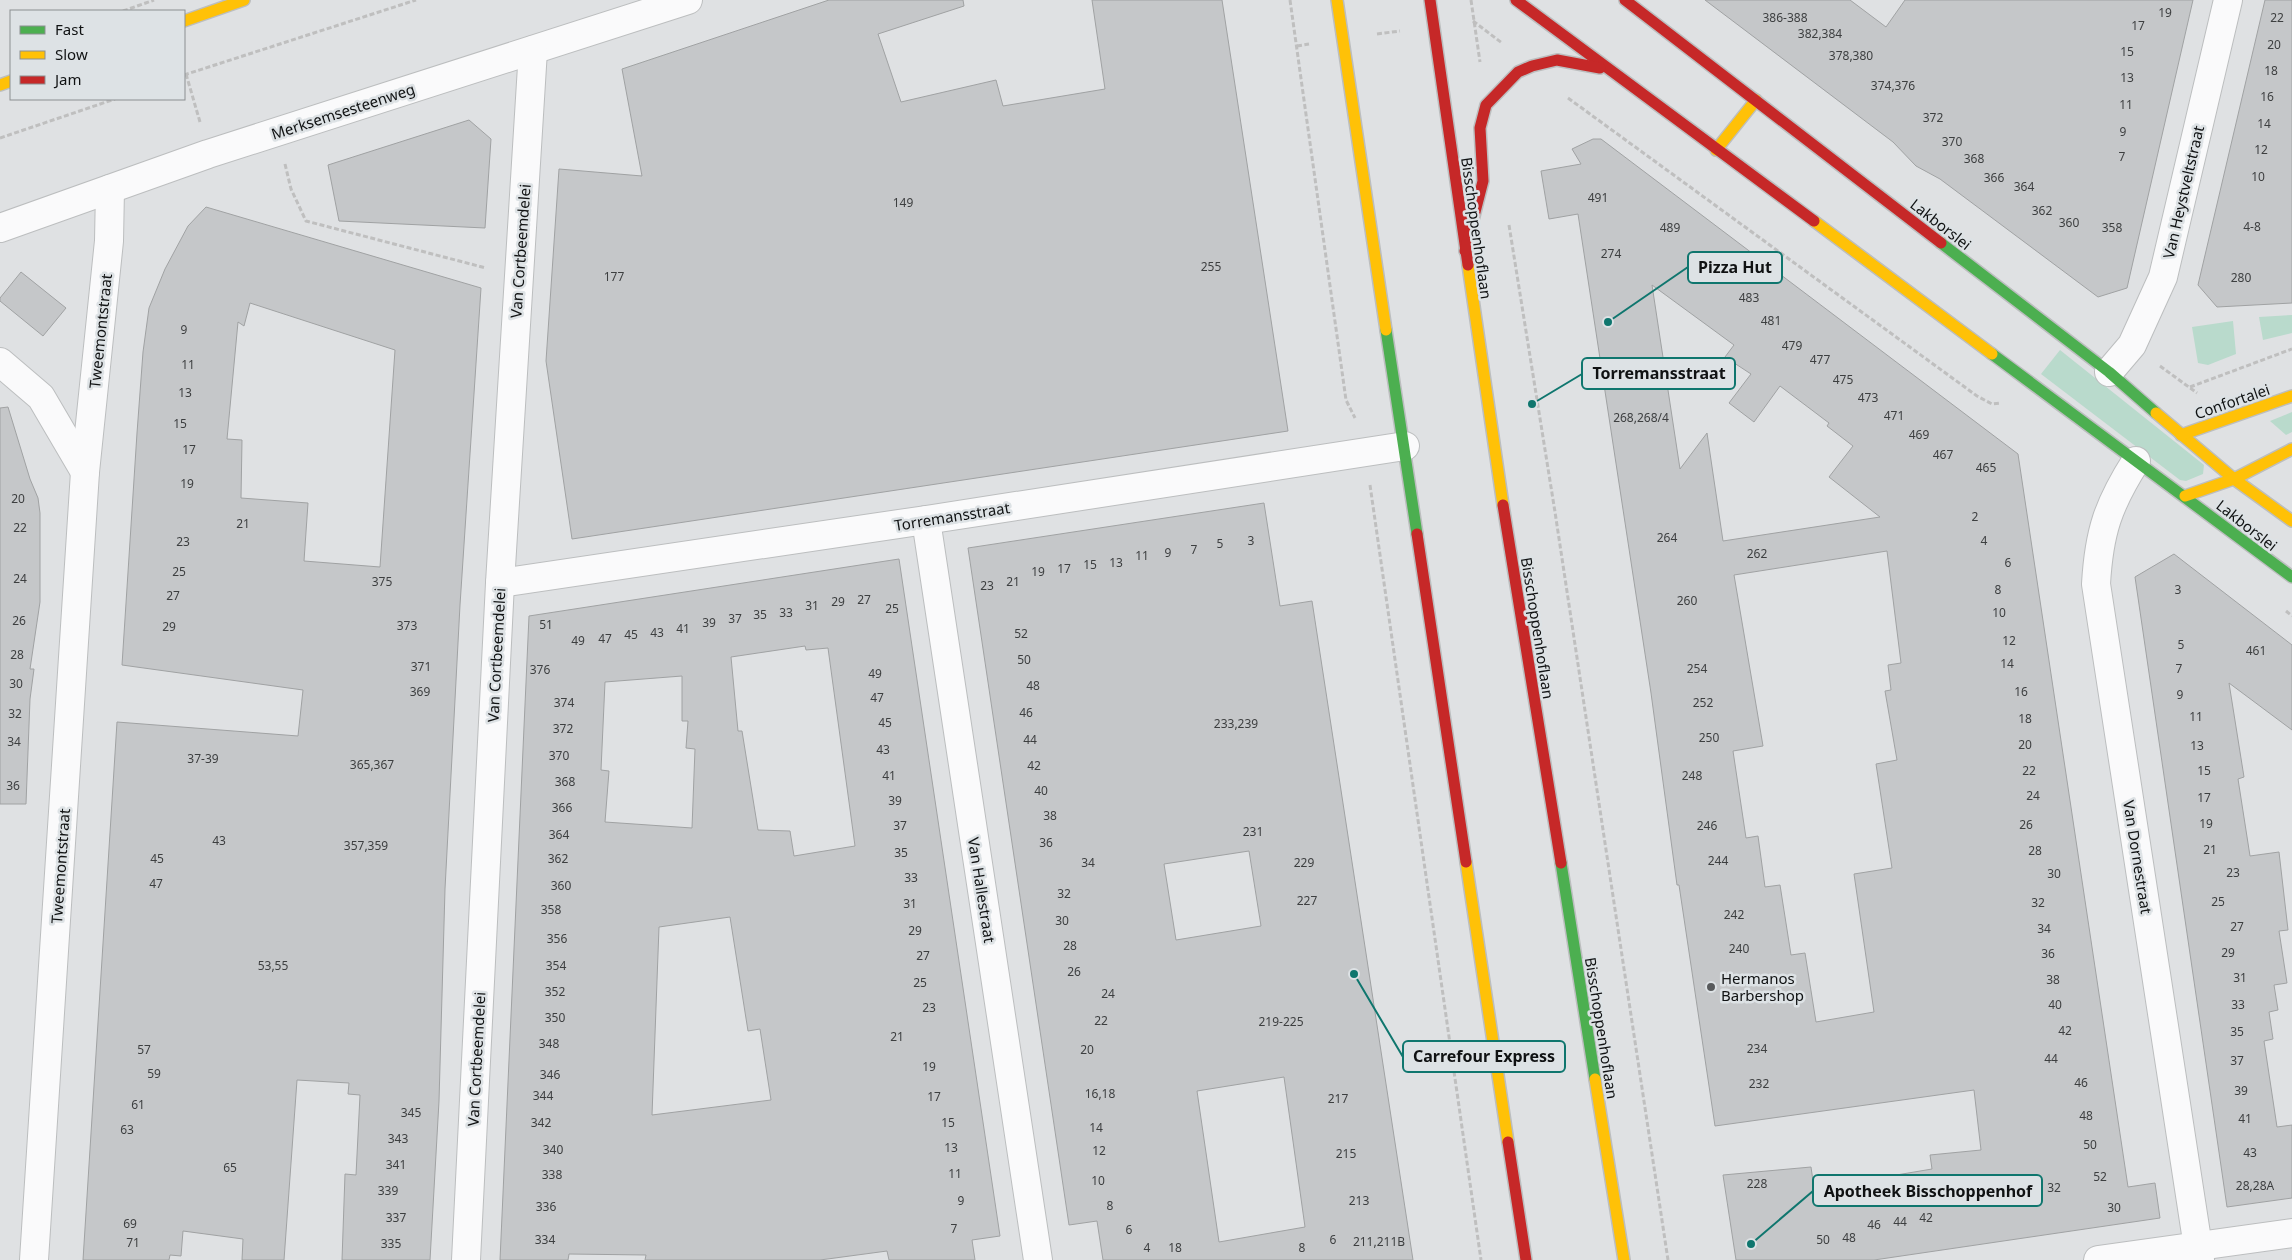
<svg xmlns="http://www.w3.org/2000/svg" width="2292" height="1260" font-family="'Noto Sans',sans-serif">
	<style>
		.green { fill: #b9dacc }
		.building { fill: #c5c7c9; stroke: #a0a2a3; fill-rule: evenodd }
		.lines { fill: none; stroke-linecap: round; stroke-linejoin: round }
		.street-casing { stroke: #bcbebf; stroke-width: 30 }
		.fast-casing { stroke: #bcbebf; stroke-width: 14 }
		.slow-casing { stroke: #bcbebf; stroke-width: 14 }
		.jam-casing { stroke: #bcbebf; stroke-width: 14 }
		.path { stroke: #bfbfbf; stroke-width: 3; stroke-dasharray: 5 2.5; stroke-linecap: butt }
		.street { stroke: #fafafb; stroke-width: 28 }
		.fast { stroke: #4caf50; stroke-width: 11 }
		.slow { stroke: #ffc107; stroke-width: 11 }
		.jam { stroke: #c62828; stroke-width: 11 }
		.poi-dot { fill: #585a5c; stroke: #dde2e5; stroke-width: 2 }
		.labels { text-anchor: middle; dominant-baseline: central; stroke-width: 5; stroke-linejoin: round; paint-order: stroke }
		.number-label { font-size: 12px; fill: #3d3f40 }
		.street-label { font-size: 15px; fill: #101213; stroke: #dde2e5 }
		.poi-label { font-size: 15px; fill: #101213; stroke: #dde2e5; text-anchor: start }
		.leader { fill: none; stroke: #0f766e; stroke-width: 2 }
		.callout-dot { fill: #0f766e; stroke: #dde2e5; stroke-width: 2 }
		.callout { fill: #dde2e5; stroke: #0f766e; stroke-width: 2 }
		.callout-label { font-size: 16px; text-anchor: middle; font-weight: bold; fill: #101213 }
	</style>
	<rect width="100%" height="100%" fill="#dfe1e3"/>
	<!-- green -->
	<g class="green">
		<path d="M2292 315V333L2263 340 2259 317Z"/>
		<path d="M2233 321 2236 354 2208 365 2198 363 2192 327Z"/>
		<path d="M2060 350 2204 465 2203 474 2186 481 2180 480 2041 374Z"/>
		<path d="M2292 412V432L2286 435 2270 421Z"/>
	</g>
	<!-- building -->
	<g class="building">
		<path d="M829 0H963L964 6 878 34 901 102 996 80 1003 106 1105 89 1092 0H1222L1288 431 572 539 546 361 559 169 642 176 622 69Z"/>
		<path d="M1705 0H1850L1886 27 1905 0H2193L2127 288 2098 297 1940 179 1916 166 1893 142Z"/>
		<path d="M2265 0H2292V303L2217 307 2198 285Z"/>
		<path d="M469 120 491 139 485 228 339 221 328 165Z"/>
		<path d="M1593 139H1601L2018 454 2128 1187 2155 1183 2160 1218 1874 1260H1736L1723 1175 1811 1167 1813 1181 1854 1176 1855 1182 1932 1169 1930 1155 1981 1150 1974 1090 1715 1126 1679 885H1677L1651 693 1578 214 1549 219 1541 171 1581 164 1572 149ZM1652 285 1734 345 1725 357 1751 374 1729 403 1754 422 1780 386 1829 423 1827 426 1853 446 1829 477 1880 517 1723 541 1707 433 1680 469ZM1887 551 1901 663 1888 665 1891 690 1885 691 1897 760 1876 764 1892 868 1854 874 1874 1012 1816 1022 1805 953 1791 955 1780 885 1765 887 1758 836 1746 838 1733 751 1763 746 1734 575Z"/>
		<path d="M206 207 481 288 460 605 445 889 439 1101 430 1260H342L345 1174 356 1175 360 1095 348 1094 349 1083 297 1080 284 1260H242L243 1239 183 1231 181 1256 170 1255 169 1260H83L117 722 298 736 303 690 122 665 137 433 143 352 149 308 165 269 188 226ZM250 303 395 350 380 567 304 561 308 503 241 498 242 440 227 439 238 322 244 326Z"/>
		<path d="M21 272 66 308 43 336 0 301V298Z"/>
		<path d="M8 407 30 479 38 498 40 513V602L30 669H34L30 699 26 804H0V408Z"/>
		<path d="M1264 503 1280 606 1312 601 1413 1260H1103L1097 1221 1069 1225 968 548ZM1249 851 1261 926 1176 940 1164 864ZM1284 1077 1305 1227 1219 1242 1197 1091Z"/>
		<path d="M2174 554 2292 645V730L2229 683 2244 777 2238 779 2250 856 2279 852 2288 930 2279 931 2287 983 2274 985 2278 1010 2269 1012 2273 1039 2264 1041 2277 1127 2292 1125V1198L2227 1207 2135 577Z"/>
		<path d="M899 559 1000 1236 972 1240 975 1260H889L887 1251 820 1260H645L646 1255 569 1254 568 1260H500L529 616ZM805 646 806 650 828 648 855 846 794 856 790 831 758 830 742 731H738L731 657ZM682 676V721H688L686 748 695 749 692 828 605 822 609 771 601 770 605 682ZM730 917 748 1031 760 1029 771 1100 652 1115 659 927Z"/>
	</g>
	<g class="lines">
		<defs>
			<g id="street">
				<path d="M0 228 208 154 688 0"/>
				<path d="M0 362 41 397 85 472"/>
				<path d="M2109 372 2132 345 2163 277 2228 0"/>
				<path d="M2136 461C2108 505 2099 532 2096 584L2200 1260"/>
				<path d="M926 520 1038 1260"/>
				<path d="M500 583 926 520 1405 446"/>
				<path d="M34 1260 85 472 109 241 110 189"/>
				<path d="M466 1260 500 583 533 50"/>
				<path d="M2098 1260 2292 1233"/>
			</g>
			<g id="fast">
				<path d="M1941 243 2109 372 2156 413"/>
				<path d="M1386 330 1417 534"/>
				<path d="M1992 354 2292 577"/>
				<path d="M1561 863 1595 1079"/>
			</g>
			<g id="slow">
				<path d="M1337 0 1386 330"/>
				<path d="M184 21 244 0"/>
				<path d="M0 85 11 81"/>
				<path d="M1716 150 1756 100"/>
				<path d="M1814 221 1992 354"/>
				<path d="M1468 265 1503 505"/>
				<path d="M2156 413 2234 479 2292 521"/>
				<path d="M2181 435 2292 396"/>
				<path d="M2185 496 2234 479 2292 449"/>
				<path d="M1466 862 1508 1142"/>
				<path d="M1595 1079 1624 1260"/>
			</g>
			<g id="jam">
				<path d="M1430 0 1468 265"/>
				<path d="M1516 0 1814 221"/>
				<path d="M1625 0 1941 243"/>
				<path d="M1465 251 1483 181 1480 128 1486 105 1518 72 1532 66 1557 60 1600 68"/>
				<path d="M1503 505 1561 863"/>
				<path d="M1417 534 1466 862"/>
				<path d="M1508 1142 1526 1260"/>
			</g>
		</defs>
		<!-- street casing -->
		<use href="#street" class="street-casing"/>
		<!-- fast casing -->
		<use href="#fast" class="fast-casing"/>
		<!-- slow casing -->
		<use href="#slow" class="slow-casing"/>
		<!-- jam casing -->
		<use href="#jam" class="jam-casing"/>
		<!-- path -->
		<g class="path">
			<path d="M1290 0 1346 400 1355 418"/>
			<path d="M1471 0 1480 62"/>
			<path d="M123 11 154 0"/>
			<path d="M1473 21 1502 43"/>
			<path d="M1377 34 1400 31"/>
			<path d="M1297 46 1309 44"/>
			<path d="M186 74 200 122"/>
			<path d="M184 75 416 0"/>
			<path d="M1568 98 1977 396 1992 404 2000 403"/>
			<path d="M0 138 115 99"/>
			<path d="M285 164 291 189 306 221 486 268"/>
			<path d="M1509 225 1555 512 1668 1260"/>
			<path d="M2160 366 2197 393"/>
			<path d="M2190 387 2292 349"/>
			<path d="M1370 485 1481 1260"/>
			<path d="M2286 611 2292 616"/>
		</g>
		<!-- street -->
		<use href="#street" class="street"/>
		<!-- fast -->
		<use href="#fast" class="fast"/>
		<!-- slow -->
		<use href="#slow" class="slow"/>
		<!-- jam -->
		<use href="#jam" class="jam"/>
	</g>
	<!-- markers -->
	<circle class="poi-dot" cx="1711" cy="987" r="5"/>
	<g class="labels">
		<!-- number labels -->
		<g class="number-label">
			<text x="2165" y="12">19</text>
			<text x="1785" y="17">386-388</text>
			<text x="2277" y="17">22</text>
			<text x="2138" y="25">17</text>
			<text x="1820" y="33">382,384</text>
			<text x="2274" y="44">20</text>
			<text x="2127" y="51">15</text>
			<text x="1851" y="55">378,380</text>
			<text x="2271" y="70">18</text>
			<text x="2127" y="77">13</text>
			<text x="1893" y="85">374,376</text>
			<text x="2267" y="96">16</text>
			<text x="2126" y="104">11</text>
			<text x="1933" y="117">372</text>
			<text x="2264" y="123">14</text>
			<text x="2123" y="131">9</text>
			<text x="1952" y="141">370</text>
			<text x="2261" y="149">12</text>
			<text x="2122" y="156">7</text>
			<text x="1974" y="158">368</text>
			<text x="2258" y="176">10</text>
			<text x="1994" y="177">366</text>
			<text x="2024" y="186">364</text>
			<text x="1598" y="197">491</text>
			<text x="903" y="202">149</text>
			<text x="2042" y="210">362</text>
			<text x="2069" y="222">360</text>
			<text x="2252" y="226">4-8</text>
			<text x="1670" y="227">489</text>
			<text x="2112" y="227">358</text>
			<text x="1611" y="253">274</text>
			<text x="1211" y="266">255</text>
			<text x="614" y="276">177</text>
			<text x="2241" y="277">280</text>
			<text x="1749" y="297">483</text>
			<text x="1771" y="320">481</text>
			<text x="184" y="329">9</text>
			<text x="1792" y="345">479</text>
			<text x="1820" y="359">477</text>
			<text x="188" y="364">11</text>
			<text x="1843" y="379">475</text>
			<text x="185" y="392">13</text>
			<text x="1868" y="397">473</text>
			<text x="1894" y="415">471</text>
			<text x="1641" y="417">268,268/4</text>
			<text x="180" y="423">15</text>
			<text x="1919" y="434">469</text>
			<text x="189" y="449">17</text>
			<text x="1943" y="454">467</text>
			<text x="1986" y="467">465</text>
			<text x="187" y="483">19</text>
			<text x="18" y="498">20</text>
			<text x="1975" y="516">2</text>
			<text x="243" y="523">21</text>
			<text x="20" y="527">22</text>
			<text x="1667" y="537">264</text>
			<text x="1251" y="540">3</text>
			<text x="1984" y="540">4</text>
			<text x="183" y="541">23</text>
			<text x="1220" y="543">5</text>
			<text x="1194" y="549">7</text>
			<text x="1168" y="552">9</text>
			<text x="1757" y="553">262</text>
			<text x="1142" y="555">11</text>
			<text x="1116" y="562">13</text>
			<text x="2008" y="562">6</text>
			<text x="1090" y="564">15</text>
			<text x="1064" y="568">17</text>
			<text x="179" y="571">25</text>
			<text x="1038" y="571">19</text>
			<text x="20" y="578">24</text>
			<text x="382" y="581">375</text>
			<text x="1013" y="581">21</text>
			<text x="987" y="585">23</text>
			<text x="1998" y="589">8</text>
			<text x="2178" y="589">3</text>
			<text x="173" y="595">27</text>
			<text x="864" y="599">27</text>
			<text x="1687" y="600">260</text>
			<text x="838" y="601">29</text>
			<text x="812" y="605">31</text>
			<text x="892" y="608">25</text>
			<text x="786" y="612">33</text>
			<text x="1999" y="612">10</text>
			<text x="760" y="614">35</text>
			<text x="735" y="618">37</text>
			<text x="19" y="620">26</text>
			<text x="709" y="622">39</text>
			<text x="546" y="624">51</text>
			<text x="407" y="625">373</text>
			<text x="169" y="626">29</text>
			<text x="683" y="628">41</text>
			<text x="657" y="632">43</text>
			<text x="1021" y="633">52</text>
			<text x="631" y="634">45</text>
			<text x="605" y="638">47</text>
			<text x="578" y="640">49</text>
			<text x="2009" y="640">12</text>
			<text x="2181" y="644">5</text>
			<text x="2256" y="650">461</text>
			<text x="17" y="654">28</text>
			<text x="1024" y="659">50</text>
			<text x="2007" y="663">14</text>
			<text x="421" y="666">371</text>
			<text x="1697" y="668">254</text>
			<text x="2179" y="668">7</text>
			<text x="540" y="669">376</text>
			<text x="875" y="673">49</text>
			<text x="16" y="683">30</text>
			<text x="1033" y="685">48</text>
			<text x="420" y="691">369</text>
			<text x="2021" y="691">16</text>
			<text x="2180" y="694">9</text>
			<text x="877" y="697">47</text>
			<text x="564" y="702">374</text>
			<text x="1703" y="702">252</text>
			<text x="1026" y="712">46</text>
			<text x="15" y="713">32</text>
			<text x="2196" y="716">11</text>
			<text x="2025" y="718">18</text>
			<text x="885" y="722">45</text>
			<text x="1236" y="723">233,239</text>
			<text x="563" y="728">372</text>
			<text x="1709" y="737">250</text>
			<text x="1030" y="739">44</text>
			<text x="14" y="741">34</text>
			<text x="2025" y="744">20</text>
			<text x="2197" y="745">13</text>
			<text x="883" y="749">43</text>
			<text x="559" y="755">370</text>
			<text x="203" y="758">37-39</text>
			<text x="372" y="764">365,367</text>
			<text x="1034" y="765">42</text>
			<text x="2029" y="770">22</text>
			<text x="2204" y="770">15</text>
			<text x="889" y="775">41</text>
			<text x="1692" y="775">248</text>
			<text x="565" y="781">368</text>
			<text x="13" y="785">36</text>
			<text x="1041" y="790">40</text>
			<text x="2033" y="795">24</text>
			<text x="2204" y="797">17</text>
			<text x="895" y="800">39</text>
			<text x="562" y="807">366</text>
			<text x="1050" y="815">38</text>
			<text x="2206" y="823">19</text>
			<text x="2026" y="824">26</text>
			<text x="900" y="825">37</text>
			<text x="1707" y="825">246</text>
			<text x="1253" y="831">231</text>
			<text x="559" y="834">364</text>
			<text x="219" y="840">43</text>
			<text x="1046" y="842">36</text>
			<text x="366" y="845">357,359</text>
			<text x="2210" y="849">21</text>
			<text x="2035" y="850">28</text>
			<text x="901" y="852">35</text>
			<text x="157" y="858">45</text>
			<text x="558" y="858">362</text>
			<text x="1718" y="860">244</text>
			<text x="1088" y="862">34</text>
			<text x="1304" y="862">229</text>
			<text x="2233" y="872">23</text>
			<text x="2054" y="873">30</text>
			<text x="911" y="877">33</text>
			<text x="156" y="883">47</text>
			<text x="561" y="885">360</text>
			<text x="1064" y="893">32</text>
			<text x="1307" y="900">227</text>
			<text x="2218" y="901">25</text>
			<text x="2038" y="902">32</text>
			<text x="910" y="903">31</text>
			<text x="551" y="909">358</text>
			<text x="1734" y="914">242</text>
			<text x="1062" y="920">30</text>
			<text x="2237" y="926">27</text>
			<text x="2044" y="928">34</text>
			<text x="915" y="930">29</text>
			<text x="557" y="938">356</text>
			<text x="1070" y="945">28</text>
			<text x="1739" y="948">240</text>
			<text x="2228" y="952">29</text>
			<text x="2048" y="953">36</text>
			<text x="923" y="955">27</text>
			<text x="273" y="965">53,55</text>
			<text x="556" y="965">354</text>
			<text x="1074" y="971">26</text>
			<text x="2240" y="977">31</text>
			<text x="2053" y="979">38</text>
			<text x="920" y="982">25</text>
			<text x="555" y="991">352</text>
			<text x="1108" y="993">24</text>
			<text x="2055" y="1004">40</text>
			<text x="2238" y="1004">33</text>
			<text x="929" y="1007">23</text>
			<text x="555" y="1017">350</text>
			<text x="1101" y="1020">22</text>
			<text x="1281" y="1021">219-225</text>
			<text x="2065" y="1030">42</text>
			<text x="2237" y="1031">35</text>
			<text x="897" y="1036">21</text>
			<text x="549" y="1043">348</text>
			<text x="1757" y="1048">234</text>
			<text x="144" y="1049">57</text>
			<text x="1087" y="1049">20</text>
			<text x="2051" y="1058">44</text>
			<text x="2237" y="1060">37</text>
			<text x="929" y="1066">19</text>
			<text x="154" y="1073">59</text>
			<text x="550" y="1074">346</text>
			<text x="2081" y="1082">46</text>
			<text x="1759" y="1083">232</text>
			<text x="2241" y="1090">39</text>
			<text x="1100" y="1093">16,18</text>
			<text x="543" y="1095">344</text>
			<text x="934" y="1096">17</text>
			<text x="1338" y="1098">217</text>
			<text x="138" y="1104">61</text>
			<text x="411" y="1112">345</text>
			<text x="2086" y="1115">48</text>
			<text x="2245" y="1118">41</text>
			<text x="541" y="1122">342</text>
			<text x="948" y="1122">15</text>
			<text x="1096" y="1127">14</text>
			<text x="127" y="1129">63</text>
			<text x="398" y="1138">343</text>
			<text x="2090" y="1144">50</text>
			<text x="951" y="1147">13</text>
			<text x="553" y="1149">340</text>
			<text x="1099" y="1150">12</text>
			<text x="2250" y="1152">43</text>
			<text x="1346" y="1153">215</text>
			<text x="396" y="1164">341</text>
			<text x="230" y="1167">65</text>
			<text x="955" y="1173">11</text>
			<text x="552" y="1174">338</text>
			<text x="2100" y="1176">52</text>
			<text x="1098" y="1180">10</text>
			<text x="1757" y="1183">228</text>
			<text x="2255" y="1185">28,28A</text>
			<text x="2054" y="1187">32</text>
			<text x="388" y="1190">339</text>
			<text x="961" y="1200">9</text>
			<text x="1359" y="1200">213</text>
			<text x="1110" y="1205">8</text>
			<text x="546" y="1206">336</text>
			<text x="2114" y="1207">30</text>
			<text x="396" y="1217">337</text>
			<text x="1926" y="1217">42</text>
			<text x="1900" y="1221">44</text>
			<text x="130" y="1223">69</text>
			<text x="1874" y="1224">46</text>
			<text x="954" y="1228">7</text>
			<text x="1129" y="1229">6</text>
			<text x="1849" y="1237">48</text>
			<text x="545" y="1239">334</text>
			<text x="1333" y="1239">6</text>
			<text x="1823" y="1239">50</text>
			<text x="1379" y="1241">211,211B</text>
			<text x="133" y="1242">71</text>
			<text x="391" y="1243">335</text>
			<text x="1147" y="1247">4</text>
			<text x="1175" y="1247">18</text>
			<text x="1302" y="1247">8</text>
		</g>
		<!-- street labels -->
		<g class="street-label">
			<text transform="translate(343 111) rotate(-18)">Merksemsesteenweg</text>
			<text transform="translate(2183 192) rotate(-77)">Van Heystveltstraat</text>
			<text transform="translate(1941 224) rotate(38)">Lakborslei</text>
			<text transform="translate(1477 228) rotate(82)">Bisschoppenhoflaan</text>
			<text transform="translate(520 251) rotate(-86)">Van Cortbeemdelei</text>
			<text transform="translate(100 331) rotate(-84)">Tweemontstraat</text>
			<text transform="translate(2232 401) rotate(-19)">Confortalei</text>
			<text transform="translate(952 516) rotate(-9)">Torremansstraat</text>
			<text transform="translate(2247 525) rotate(38)">Lakborslei</text>
			<text transform="translate(1538 628) rotate(81)">Bisschoppenhoflaan</text>
			<text transform="translate(496 655) rotate(-87)">Van Cortbeemdelei</text>
			<text transform="translate(2138 857) rotate(81)">Van Dornestraat</text>
			<text transform="translate(60 866) rotate(-86)">Tweemontstraat</text>
			<text transform="translate(982 890) rotate(81)">Van Hallestraat</text>
			<text transform="translate(1602 1028) rotate(81)">Bisschoppenhoflaan</text>
			<text transform="translate(476 1059) rotate(-87)">Van Cortbeemdelei</text>
		</g>
		<!-- poi labels -->
		<g class="poi-label">
			<text x="1721" y="978">Hermanos<tspan x="1721" dy="17">Barbershop</tspan></text>
		</g>
	</g>
	<!-- callouts -->
	<path class="leader" d="M1608 322L1688 267M1532 404L1582 374M1354 974L1403 1057M1751 1244L1813 1191"/>
	<g class="callout-dot">
		<circle cx="1608" cy="322" r="5"/>
		<circle cx="1532" cy="404" r="5"/>
		<circle cx="1354" cy="974" r="5"/>
		<circle cx="1751" cy="1244" r="5"/>
	</g>
	<g class="callout">
		<rect x="1688" y="252" width="94" height="31" rx="5"/>
		<rect x="1582" y="358" width="153" height="31" rx="5"/>
		<rect x="1403" y="1041" width="162" height="31" rx="5"/>
		<rect x="1813" y="1175" width="229" height="31" rx="5"/>
	</g>
	<g class="callout-label">
		<text x="1735" y="273">Pizza Hut</text>
		<text x="1659" y="379">Torremansstraat</text>
		<text x="1484" y="1062">Carrefour Express</text>
		<text x="1928" y="1197">Apotheek Bisschoppenhof</text>
	</g>
	<!-- legend -->
	<rect x="10" y="10" width="175" height="90" fill="#dde2e5" stroke="#8b8f91"/>
	<rect x="20" y="26" width="25" height="8" fill="#4caf50" stroke="#8b8f91"/>
	<text x="55" y="35" font-size="15" fill="#101213">Fast</text>
	<rect x="20" y="51" width="25" height="8" fill="#ffc107" stroke="#8b8f91"/>
	<text x="55" y="60" font-size="15" fill="#101213">Slow</text>
	<rect x="20" y="76" width="25" height="8" fill="#c62828" stroke="#8b8f91"/>
	<text x="55" y="85" font-size="15" fill="#101213">Jam</text>
</svg>
